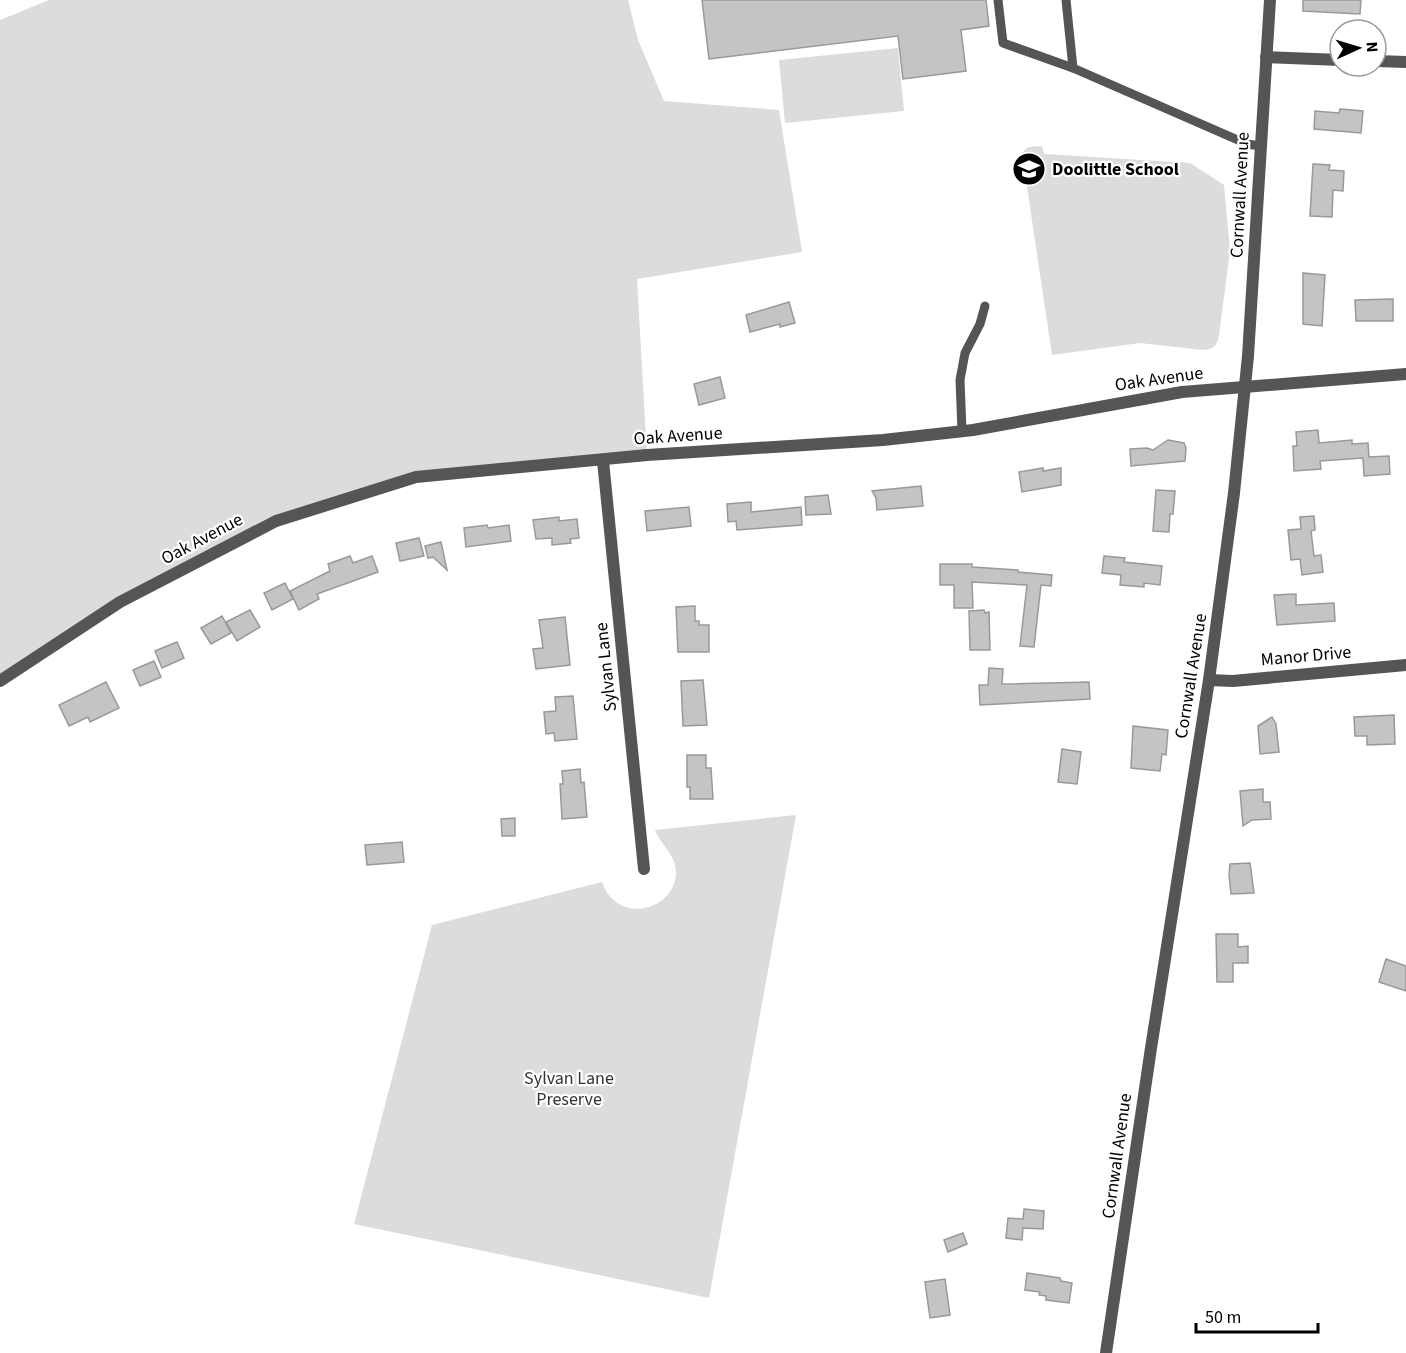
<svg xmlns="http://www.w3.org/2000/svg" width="1406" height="1353" font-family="'Source Sans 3',sans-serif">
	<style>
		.green { fill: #dcdcdc }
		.building { fill: #c4c4c4; stroke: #999; stroke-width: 1.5 }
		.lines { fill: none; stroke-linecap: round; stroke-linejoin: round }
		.service { stroke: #555; stroke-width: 9 }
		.minor { stroke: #555; stroke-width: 12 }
		.tertiary { stroke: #555; stroke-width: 12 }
		.labels { text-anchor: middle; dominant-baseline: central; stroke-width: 4.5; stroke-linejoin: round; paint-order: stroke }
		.poi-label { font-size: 18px; font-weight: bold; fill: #000; stroke: #fff; text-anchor: start }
		.street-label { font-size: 18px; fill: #000; stroke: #fff }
		.park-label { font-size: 18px; fill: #333; stroke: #fff }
	</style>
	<rect width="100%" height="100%" fill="#fff"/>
	<!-- green -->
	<g class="green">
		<path d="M49 0H628L638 40 664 101 779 110 802 252 637 279 647 455 416 477 276 521 120 602 0 681V20Z"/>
		<path d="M898 48 904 111 785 123 779 60Z"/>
		<path d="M1042 146 1044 154 1190 163 1224 185 1230 251 1219 335C1217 346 1214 349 1203 350L1140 343 1052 355 1022 153 1028 147Z"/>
		<path d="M796 815 709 1298 354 1224 432 925 602 882C605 889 608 896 615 901 638 920 677 902 676 871 675 854 661 845 655 830Z"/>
	</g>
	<!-- building -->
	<g class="building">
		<path d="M702 0H986L989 26 961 30 966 71 903 79 898 36 709 59Z"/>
		<path d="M1303 0H1361L1360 14 1303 11Z"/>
		<path d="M1340 109 1363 111 1361 133 1314 129 1315 111 1339 113Z"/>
		<path d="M1313 164 1330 165 1329 170 1344 171 1343 191 1333 190 1332 217 1310 216Z"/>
		<path d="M1303 273 1325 275 1322 326 1303 324Z"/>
		<path d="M1393 299V321H1356L1355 300Z"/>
		<path d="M789 302 795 323 780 327V324L750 332 746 315Z"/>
		<path d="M720 377 725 398 699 405 694 384Z"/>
		<path d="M1318 430 1319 443 1352 440V444L1368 443 1369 457 1389 456 1390 474 1364 476 1363 458 1320 461 1321 469 1294 471 1293 446H1297L1296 432Z"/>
		<path d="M1168 440 1184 443 1186 448 1185 461 1131 466 1130 449 1147 448 1153 450Z"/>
		<path d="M1043 468V471L1061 468V485L1022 492 1019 472Z"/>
		<path d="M921 486 923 506 877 510 876 498 872 491Z"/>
		<path d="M1156 490 1175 491 1173 514H1170L1169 532 1153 531Z"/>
		<path d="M828 495 831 514 806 515 805 497Z"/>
		<path d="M751 502V512L801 507 802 525 737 530 736 521 728 522 727 504Z"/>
		<path d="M689 507 691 526 647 531 645 511Z"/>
		<path d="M1314 516 1315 530 1311 531 1314 556 1321 555 1323 572 1302 575 1300 559 1291 560 1288 530 1301 529 1300 517Z"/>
		<path d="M559 517V521L577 519 579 538 570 539 571 543 552 545V538L536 539 533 520Z"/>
		<path d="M487 525 488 528 509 525 511 541 466 547 464 528Z"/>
		<path d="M419 538 424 556 400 561 396 543Z"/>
		<path d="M441 542 447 570 433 557 428 558 425 546Z"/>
		<path d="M350 556 353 563 372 556 378 572 317 594 319 599 299 610 290 591 330 571 328 564Z"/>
		<path d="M1104 556 1125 558 1124 562 1162 566 1160 585 1144 583V587L1120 585 1121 575 1102 573Z"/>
		<path d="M940 564H972V567L1018 570V572L1052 575 1051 586 1041 585 1034 647 1020 646 1027 585 972 582 973 608H954V585H940Z"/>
		<path d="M285 583 293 599 272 610 264 593Z"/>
		<path d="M1296 594V605L1334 603 1335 621 1277 625 1274 595Z"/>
		<path d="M695 606V621H699V625H709V652H678L676 607Z"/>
		<path d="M250 610 260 627 237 641 226 622Z"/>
		<path d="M984 610 985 613 989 612 990 650H970L969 611Z"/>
		<path d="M222 616 231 633 211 644 201 628Z"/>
		<path d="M565 617 570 665 536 669 533 649 543 648 539 620Z"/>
		<path d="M177 642 184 658 162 668 155 651Z"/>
		<path d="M154 661 161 677 140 686 133 670Z"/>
		<path d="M989 668 1003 669 1002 684 1089 682 1090 699 980 705 979 685H988Z"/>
		<path d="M703 680 707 725 683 726 681 681Z"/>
		<path d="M106 682 119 708 90 722 88 717 69 726 59 705Z"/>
		<path d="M573 696 577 739 555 741 554 733 546 734 544 712 556 711 555 697Z"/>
		<path d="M1394 715 1395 744 1367 745V736H1355L1354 717Z"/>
		<path d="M1272 717 1276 724 1279 752 1260 754 1258 726Z"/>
		<path d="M1133 726 1168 730 1166 755 1162 754 1160 771 1131 768Z"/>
		<path d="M1062 749 1081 752 1077 784 1058 782Z"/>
		<path d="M687 755H706V768H711L713 799H690V787H687Z"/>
		<path d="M580 769 581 783 584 782 587 817 562 819 560 784H563L562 771Z"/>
		<path d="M1263 789V802H1270L1271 819 1252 820 1243 826 1240 791Z"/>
		<path d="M515 818V836H502L501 819Z"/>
		<path d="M402 842 404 862 367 865 365 845Z"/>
		<path d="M1250 863 1254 893 1231 894 1229 875 1230 864Z"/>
		<path d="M1216 934H1238V947L1248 946V963H1233V982H1217Z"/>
		<path d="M1386 959 1406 966V991L1379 982Z"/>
		<path d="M1024 1209 1044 1211 1043 1229 1023 1228 1022 1240 1006 1238 1008 1218 1023 1219Z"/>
		<path d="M963 1233 967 1244 948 1252 944 1240Z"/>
		<path d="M1027 1273 1060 1278 1061 1281 1072 1283 1069 1303 1046 1300V1296L1039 1295 1040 1292 1025 1290Z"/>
		<path d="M945 1279 950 1315 930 1318 925 1282Z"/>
	</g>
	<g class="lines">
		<!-- service -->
		<g class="service">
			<path d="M998 0 1003 43 1073 68 1247 144 1261 146"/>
			<path d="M1066 0 1073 68"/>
			<path d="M962 431 960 380 965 353 980 324 985 306"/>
		</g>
		<!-- minor -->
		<g class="minor">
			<path d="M1266 57 1340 60"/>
			<path d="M1376 61 1406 62"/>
			<path d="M603 461 644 869"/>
			<path d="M1209 680 1233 681 1406 665"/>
			<path d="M0 681 120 602 276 521 416 477 647 455 883 440 973 430 1182 392 1406 374"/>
		</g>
		<!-- tertiary -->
		<path class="tertiary" d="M1106 1353 1151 1048 1209 680 1234 493 1248 356 1270 0"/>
	</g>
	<!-- icons -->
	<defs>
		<symbol id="school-disc" viewBox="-11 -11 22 22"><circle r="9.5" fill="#000" stroke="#fff"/><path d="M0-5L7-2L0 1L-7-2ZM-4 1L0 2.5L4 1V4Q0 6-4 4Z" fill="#fff"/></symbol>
	</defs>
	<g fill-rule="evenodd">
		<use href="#school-disc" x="1010" y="150" width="38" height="38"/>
	</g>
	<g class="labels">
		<!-- poi labels -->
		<g class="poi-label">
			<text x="1052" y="169">Doolittle School</text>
		</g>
		<!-- street labels -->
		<g class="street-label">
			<text transform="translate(1240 195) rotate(-87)">Cornwall Avenue</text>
			<text transform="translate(1159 379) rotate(-8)">Oak Avenue</text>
			<text transform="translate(678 436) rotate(-4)">Oak Avenue</text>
			<text transform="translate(202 539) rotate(-28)">Oak Avenue</text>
			<text transform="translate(1306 656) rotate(-5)">Manor Drive</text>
			<text transform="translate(606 667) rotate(-96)">Sylvan Lane</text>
			<text transform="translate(1191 676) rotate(-81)">Cornwall Avenue</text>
			<text transform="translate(1117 1156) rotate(-82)">Cornwall Avenue</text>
		</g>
		<!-- park labels -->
		<g class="park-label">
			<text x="569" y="1078">Sylvan Lane<tspan x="569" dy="21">Preserve</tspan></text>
		</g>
	</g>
	<!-- north arrow -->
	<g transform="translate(1358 48) rotate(86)"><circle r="28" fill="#ffffff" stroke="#999999" stroke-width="1.5"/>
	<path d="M0-4.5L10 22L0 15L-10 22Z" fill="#000000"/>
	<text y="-9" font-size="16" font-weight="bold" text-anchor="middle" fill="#000000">N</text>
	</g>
	<!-- scale -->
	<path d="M1196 1323v9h122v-9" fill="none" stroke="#000000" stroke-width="3"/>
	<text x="1205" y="1323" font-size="18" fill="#000000" stroke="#ffffff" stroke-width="4.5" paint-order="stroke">50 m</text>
</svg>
